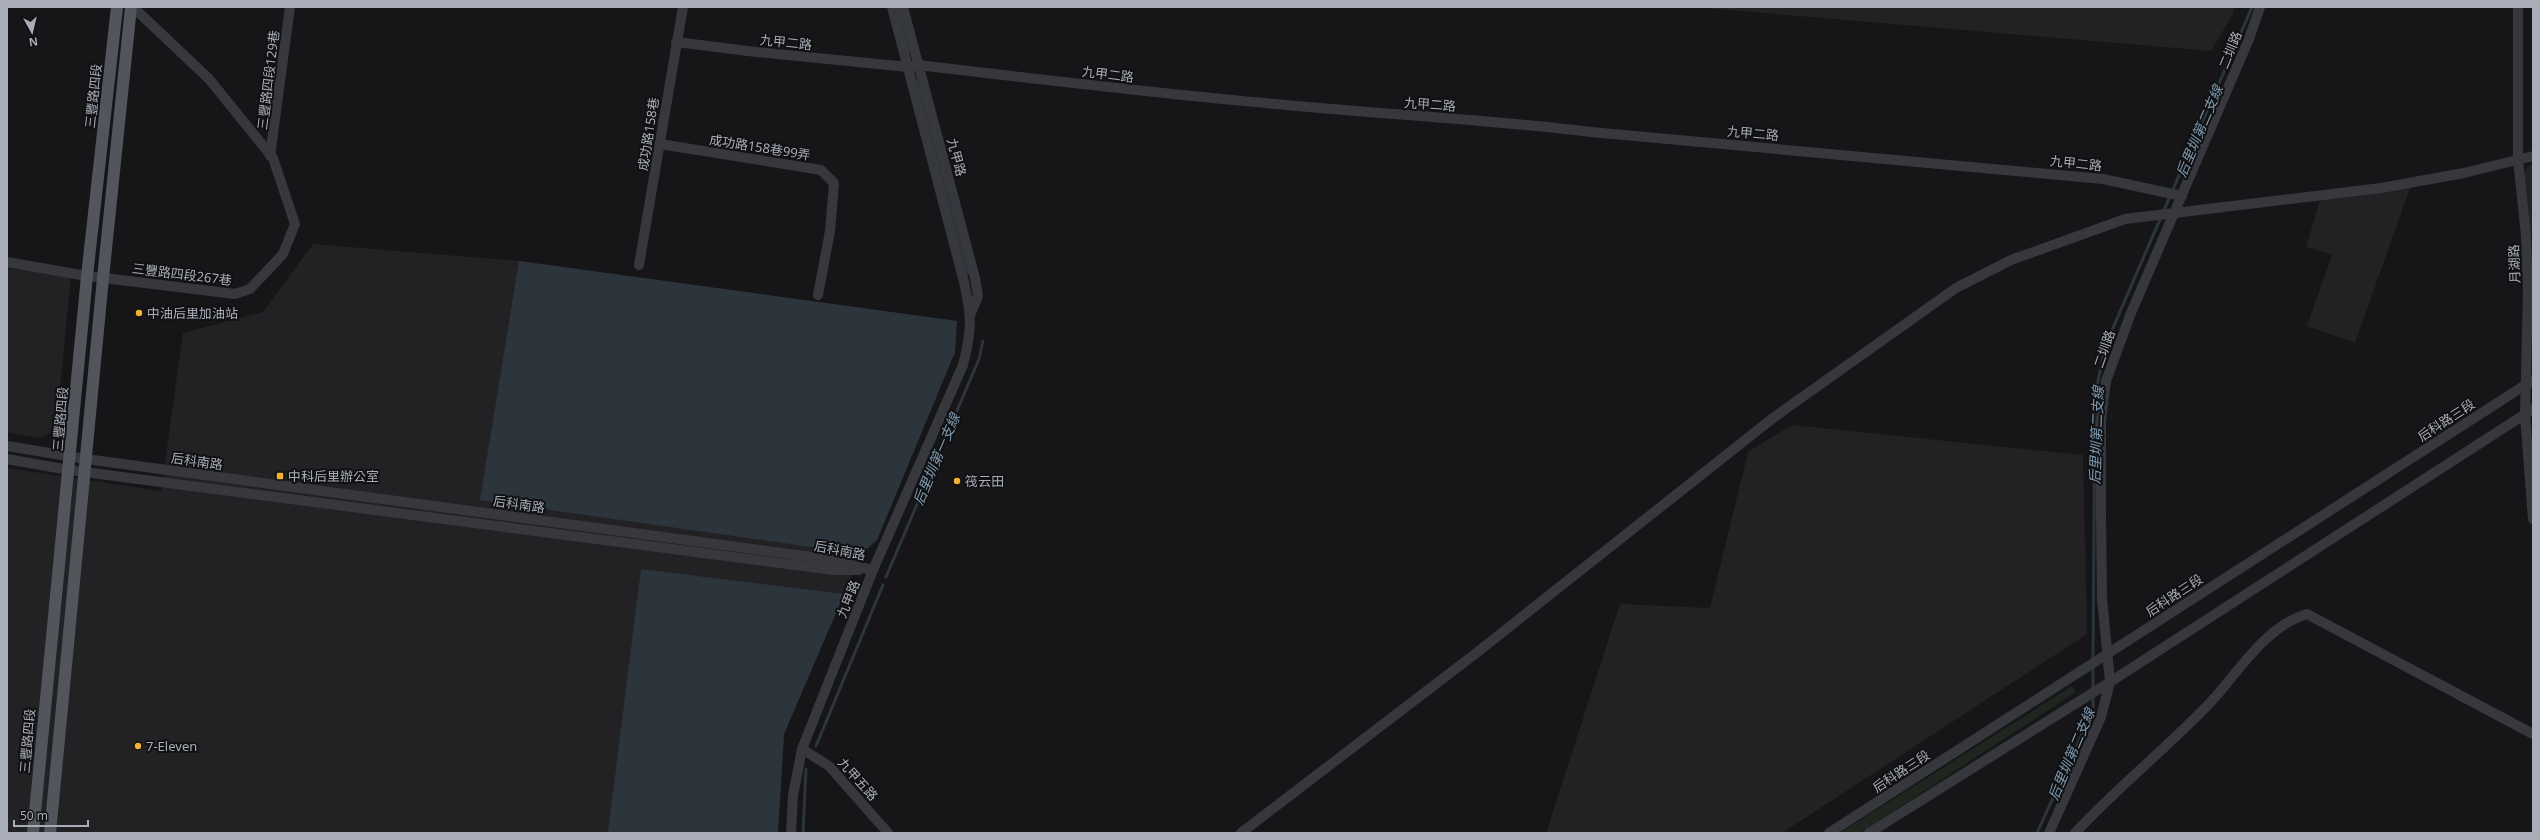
<svg xmlns="http://www.w3.org/2000/svg" width="2540" height="840" font-family="'Noto Sans','Noto Sans TC',sans-serif">
	<style>
		.built { fill: #222225 }
		.green { fill: #1e261f }
		.water { fill: #2c353c }
		.lines { fill: none; stroke-linecap: round; stroke-linejoin: round }
		.stream { stroke: #2c353c; stroke-width: 3 }
		.minor { stroke: #37383d; stroke-width: 10 }
		.major { stroke: #53555c; stroke-width: 12 }
		.poi-dot { fill: #f2b134; stroke: #111113; stroke-width: 1.5 }
		.labels { text-anchor: middle; dominant-baseline: central; stroke-width: 4; stroke-linejoin: round; paint-order: stroke }
		.street-label { font-size: 13px; fill: #a8adb8; stroke: #111113 }
		.poi-label { font-size: 13px; fill: #a8adb8; stroke: #111113; text-anchor: start }
		.water-label { font-size: 14px; font-style: italic; fill: #7f9bb3; stroke: #111113 }
	</style>
	<rect width="100%" height="100%" fill="#161618"/>
	<!-- built -->
	<g class="built">
		<path d="M1694 7H2234L2233 14 2211 51Z"/>
		<path d="M2533 164V232L2530 230 2524 173 2527 167Z"/>
		<path d="M2410 188 2355 343 2307 326 2332 255 2306 247 2321 197Z"/>
		<path d="M313 244 519 261 957 321 955 352 877 540 861 555 784 734 778 833H7V468L161 491 183 333 263 312Z"/>
		<path d="M7 268 71 275 56 429 41 438 7 432Z"/>
		<path d="M1792 425 2083 455 2087 634 1782 833H1546L1620 604 1710 608 1748 452Z"/>
	</g>
	<!-- green -->
	<path class="green" d="M2072 686 2076 692 1860 833H1840Z"/>
	<!-- water -->
	<g class="water">
		<path d="M519 261 957 321 955 352 877 540 861 554 480 500Z"/>
		<path d="M641 569 844 594 784 734 778 833H608Z"/>
	</g>
	<g class="lines">
		<!-- stream -->
		<g class="stream">
			<path d="M897 7 909 51"/>
			<path d="M917 82 968 273"/>
			<path d="M886 577 979 359 983 341"/>
			<path d="M2093 660 2095 395 2106 344 2252 7"/>
			<path d="M2093 665V690"/>
			<path d="M816 746 883 585"/>
			<path d="M803 833 806 769"/>
			<path d="M2037 833 2093 710V695"/>
		</g>
		<!-- minor -->
		<g class="minor">
			<path d="M903 7 975 278 978 296 971 313"/>
			<path d="M2518 7V159L2526 236 2528 291 2525 415 2533 519"/>
			<path d="M676 42 756 52 908 67 918 65C1044 80 1170 95 1297 106 1395 115 1493 120 1591 132L2103 179 2182 196"/>
			<path d="M660 144 821 170 834 183 830 231 818 295"/>
			<path d="M270 156 290 7"/>
			<path d="M7 262 87 276 235 294 250 289 283 254 295 224 273 158 209 79 133 7"/>
			<path d="M639 265 683 7"/>
			<path d="M7 446 86 459 812 557 873 570"/>
			<path d="M7 459 69 470 833 570H859"/>
			<path d="M802 749 829 766 888 833"/>
			<path d="M791 833 793 795 802 749 873 570 963 365C972 330 972 318 964 282L892 7"/>
			<path d="M1241 833 1475 654 1773 418 1956 288 2011 260 2125 219 2381 188 2464 173 2533 156"/>
			<path d="M1829 833 2533 380"/>
			<path d="M1869 833 2110 682 2533 409"/>
			<path d="M2049 833 2101 717 2110 682 2102 598 2101 514V421L2106 381 2131 313 2249 39 2260 7"/>
			<path d="M2075 833C2116 789 2163 751 2205 708 2236 677 2263 627 2307 614L2533 734"/>
		</g>
		<!-- major -->
		<g class="major">
			<path d="M33 833 87 276 117 7"/>
			<path d="M50 833 103 278 131 7"/>
		</g>
	</g>
	<!-- markers -->
	<g class="poi-dot">
		<circle cx="139" cy="313" r="4"/>
		<rect x="276" y="472" width="8" height="8" rx="2"/>
		<circle cx="957" cy="481" r="4"/>
		<circle cx="138" cy="746" r="4"/>
	</g>
	<g class="labels">
		<!-- street labels -->
		<g class="street-label">
			<text transform="translate(786 42) rotate(6)">九甲二路</text>
			<text transform="translate(2230 50) rotate(-68)">二圳路</text>
			<text transform="translate(1108 74) rotate(7)">九甲二路</text>
			<text transform="translate(268 80) rotate(-83)">三豐路四段129巷</text>
			<text transform="translate(93 96) rotate(-84)">三豐路四段</text>
			<text transform="translate(1430 104) rotate(4)">九甲二路</text>
			<text transform="translate(1753 133) rotate(5)">九甲二路</text>
			<text transform="translate(648 134) rotate(-81)">成功路158巷</text>
			<text transform="translate(760 147) rotate(9)">成功路158巷99弄</text>
			<text transform="translate(957 157) rotate(75)">九甲路</text>
			<text transform="translate(2076 163) rotate(6)">九甲二路</text>
			<text transform="translate(2514 264) rotate(-92)">月湖路</text>
			<text transform="translate(182 274) rotate(7)">三豐路四段267巷</text>
			<text transform="translate(2104 349) rotate(-71)">二圳路</text>
			<text transform="translate(60 419) rotate(-85)">三豐路四段</text>
			<text transform="translate(2446 420) rotate(-33)">后科路三段</text>
			<text transform="translate(197 461) rotate(8)">后科南路</text>
			<text transform="translate(519 504) rotate(8)">后科南路</text>
			<text transform="translate(840 550) rotate(11)">后科南路</text>
			<text transform="translate(2174 595) rotate(-33)">后科路三段</text>
			<text transform="translate(848 599) rotate(-68)">九甲路</text>
			<text transform="translate(27 741) rotate(-85)">三豐路四段</text>
			<text transform="translate(1901 771) rotate(-33)">后科路三段</text>
			<text transform="translate(858 779) rotate(48)">九甲五路</text>
		</g>
		<!-- poi labels -->
		<g class="poi-label">
			<text x="147" y="313">中油后里加油站</text>
			<text x="288" y="476">中科后里辦公室</text>
			<text x="965" y="481">筏云田</text>
			<text x="146" y="746">7-Eleven</text>
		</g>
		<!-- water labels -->
		<g class="water-label">
			<text transform="translate(2199 131) rotate(-67)">后里圳第二支線</text>
			<text transform="translate(2096 435) rotate(-88)">后里圳第二支線</text>
			<text transform="translate(936 459) rotate(-67)">后里圳第一支線</text>
			<text transform="translate(2071 754) rotate(-67)">后里圳第二支線</text>
		</g>
	</g>
	<!-- border -->
	<rect width="2540" height="840" fill="none" stroke="#a8adb8" stroke-width="16"/>
	<!-- north arrow -->
	<g transform="translate(32 32) rotate(172)" stroke="#111113" stroke-width="3" paint-order="stroke">
	<path d="M0-3L7 15L0 10L-7 15Z" fill="#a8adb8"/>
	<text y="-6" font-size="11" font-weight="bold" text-anchor="middle" fill="#a8adb8">N</text>
	</g>
	<!-- scale -->
	<path d="M14 820v6h74v-6" fill="none" stroke="#a8adb8" stroke-width="2"/>
	<text x="20" y="820" font-size="12" fill="#a8adb8" stroke="#111113" stroke-width="3" paint-order="stroke">50 m</text>
</svg>
